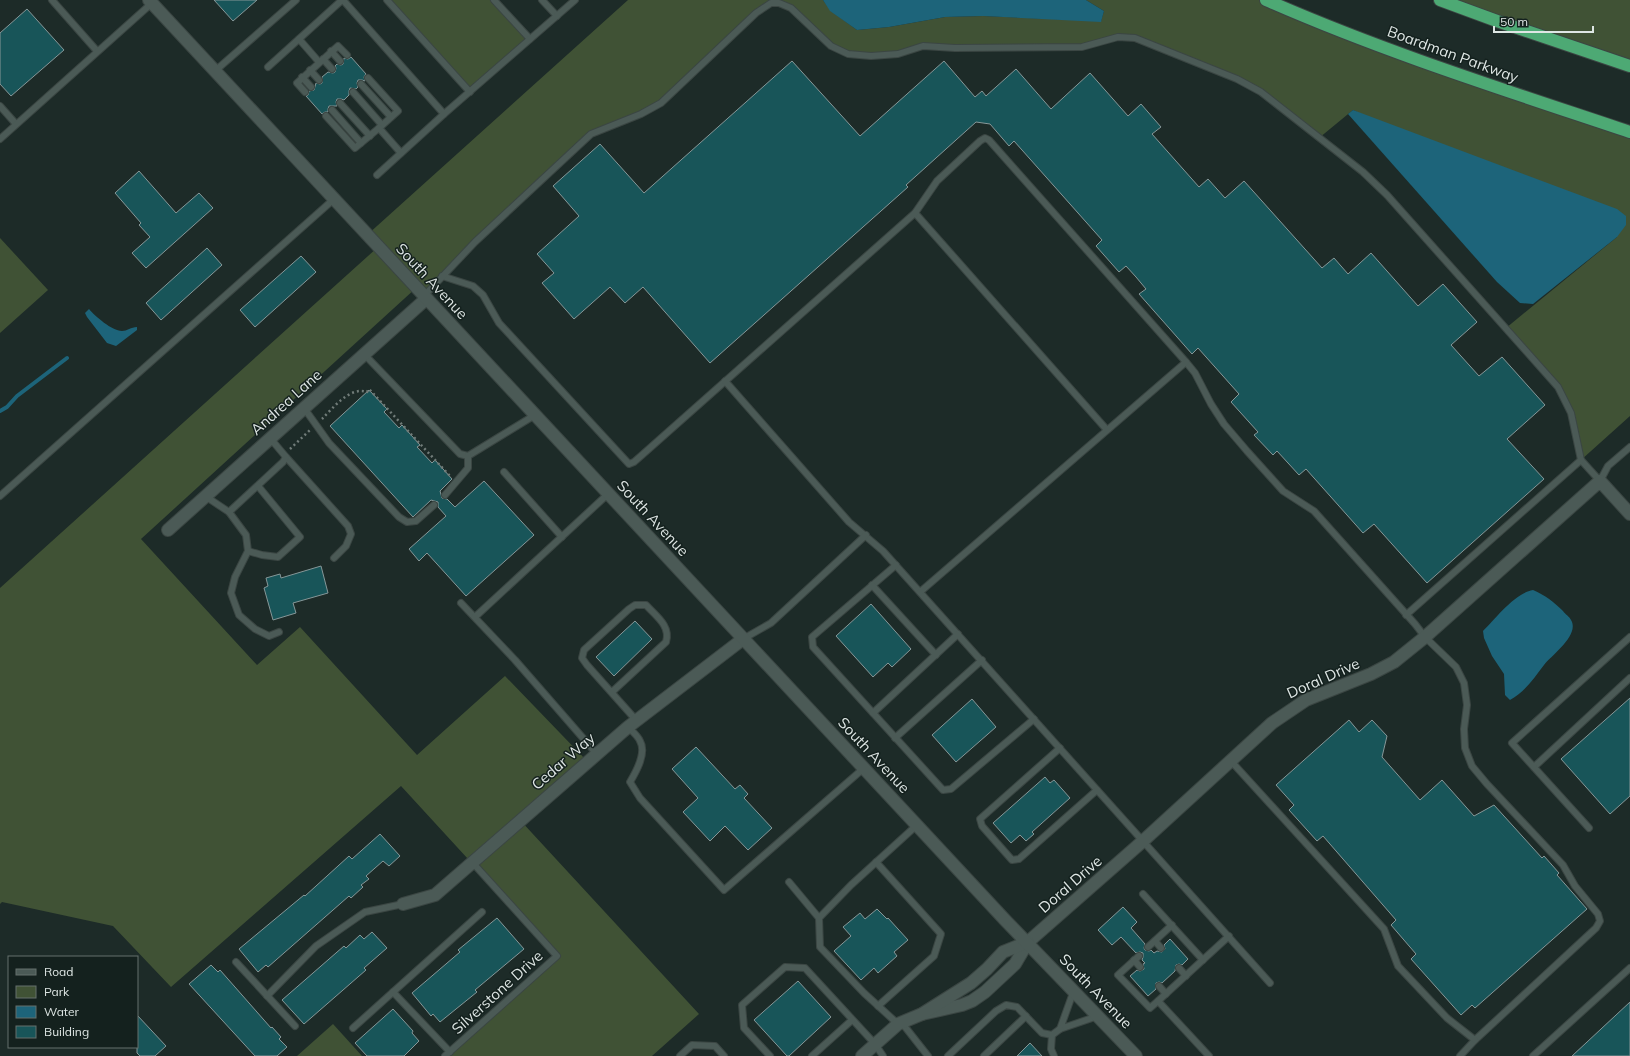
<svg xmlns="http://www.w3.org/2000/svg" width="1630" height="1056" font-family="Mulish,sans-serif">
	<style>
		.green { fill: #405235 }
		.water { fill: #1d647a }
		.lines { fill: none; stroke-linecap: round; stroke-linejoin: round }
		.stream { stroke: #1d647a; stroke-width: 4 }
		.building { fill: #185559; stroke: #869798 }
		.service-casing { stroke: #3b4643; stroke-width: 8 }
		.minor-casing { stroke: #3b4643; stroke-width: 14 }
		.secondary-casing { stroke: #3b4643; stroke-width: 14 }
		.motorway-casing { stroke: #3b4643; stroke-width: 14 }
		.path { stroke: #717c79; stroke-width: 2.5; stroke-dasharray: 2 3; stroke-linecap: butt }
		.service { stroke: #4b5a56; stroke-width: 6 }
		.minor { stroke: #4b5a56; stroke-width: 12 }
		.secondary { stroke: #4b5a56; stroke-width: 12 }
		.motorway { stroke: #4da974; stroke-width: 12 }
		.labels { text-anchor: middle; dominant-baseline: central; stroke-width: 3; stroke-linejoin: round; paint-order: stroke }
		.street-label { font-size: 15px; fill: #dee6e4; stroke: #14211e }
	</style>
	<rect width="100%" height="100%" fill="#1d2b28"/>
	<!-- green -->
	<g class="green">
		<path d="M387 0H494L530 39 470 92Z"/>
		<path d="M628 0H823L831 11 857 30 889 27 945 17 983 16 1101 21 1104 11 1086 0H1266L1630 132V416L1581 460 1575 431 1558 387 1506 328 1617 237 1353 110 1319 138 1261 92 1135 38 1118 37 1082 47 923 46 898 54H848L831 46 791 8 771 3 661 103 591 134 442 276 426 299 416 288 141 539 257 665 300 627 417 755 505 676 587 761 520 820 699 1014 652 1056H445L557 956 401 786 171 987 113 926 2 902 0 904V588L378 247 367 235Z"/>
		<path d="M1440 0H1630V66Z"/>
		<path d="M0 238 48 290 0 333Z"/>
		<path d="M333 1024 362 1056H297Z"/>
	</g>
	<!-- water -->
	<g class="water">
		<path d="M823 0H1086L1104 11 1101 22 983 16 945 17 889 27 857 30 830 11Z"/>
		<path d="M1353 110 1617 209 1626 216V225L1617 237 1533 304 1520 303 1497 282 1348 114Z"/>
		<path d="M89 309C95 316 112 331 122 331 127 331 131 327 137 327V330L116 346 107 343 87 317 85 313Z"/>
		<path d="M1533 590C1545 595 1554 602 1563 611 1565 614 1570 617 1571 620 1580 635 1552 655 1544 665 1534 678 1525 692 1510 700L1505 695 1504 674 1492 656 1484 638 1483 631C1496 618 1515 593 1533 590Z"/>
	</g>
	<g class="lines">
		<!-- stream -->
		<path class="stream" d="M0 411 7 407 17 396 67 358"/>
	</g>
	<!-- building -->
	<g class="building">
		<path d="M214 0H257L233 21Z"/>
		<path d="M27 9 64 50 11 96 0 84V33Z"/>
		<path d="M351 57 366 74 364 77 365 81 362 80H358L357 83 358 87 356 89 350 88 349 91V95L344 100 341 99H337L336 102 337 106H329L328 109V112H325L322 114 306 96 308 95 309 91 314 90 316 83 320 84 322 83V77L328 72 333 73 335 72 336 68 335 66 337 64 341 65 343 64 344 58 348 59Z"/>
		<path d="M792 61 860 136 944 61 975 97 982 91 986 96 1016 69 1051 109 1090 73 1128 116 1141 104 1161 127 1152 134 1199 187 1208 179 1225 198 1244 181 1322 268 1334 258 1348 274 1371 253 1418 306 1443 284 1477 322 1451 345 1479 376 1502 357 1545 405 1507 439 1544 479 1427 583 1374 524 1363 533 1306 469 1299 475 1277 451 1273 455 1254 435 1258 432 1231 402 1239 394 1198 348 1192 354 1139 294 1146 289 1136 277 1126 266 1119 272 1096 246 1102 240 1014 141 1009 146 990 124 976 122 906 185 908 187 710 363 643 287 625 303 610 287 574 319 542 283 554 273 537 254 579 216 553 186 600 144 644 193Z"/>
		<path d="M139 171 176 213 199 193 213 208 146 268 132 253 150 237 139 225 141 223 115 193Z"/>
		<path d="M207 248 222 265 161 320 146 303Z"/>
		<path d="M301 256 316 272 255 327 240 310Z"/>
		<path d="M369 390 387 409 384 412 399 428 402 425 420 445 417 447 432 463 435 460 452 479 440 491 442 498 447 499 455 507 484 481 534 535 466 596 427 553 419 561 409 549 446 516 438 507V502L431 500 413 517 330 426Z"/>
		<path d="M321 566 328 593 293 603 296 613 273 620 264 588 268 586 266 578 280 574 281 578Z"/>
		<path d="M871 604 911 649 892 667 888 663 873 677 836 636Z"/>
		<path d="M635 621 652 639 614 676 596 657Z"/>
		<path d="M1630 698V796L1610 814 1561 759Z"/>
		<path d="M972 699 996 727 956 762 932 735Z"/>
		<path d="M1349 720 1359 732 1372 720 1387 736 1382 757 1420 800 1442 780 1474 816 1494 805 1542 858 1544 856 1559 873 1557 875 1587 909 1475 1008 1472 1005 1461 1015 1411 959 1416 954 1391 925 1396 920 1323 836 1317 841 1289 810 1294 805 1276 785Z"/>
		<path d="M696 747 735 789 740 785 748 794 744 798 772 828 748 850 725 826 710 841 683 812 698 798 672 769Z"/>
		<path d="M1045 777 1050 783 1054 780 1070 798 1032 832 1034 834 1026 841 1020 835 1011 843 993 823Z"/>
		<path d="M380 834 400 856 389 866 383 861 366 876 369 879 361 885 363 887 351 898 349 896 268 967 266 965 258 972 239 949 304 895 305 896 349 856 352 859Z"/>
		<path d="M1123 907 1137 922 1131 928 1145 944 1144 948 1145 950 1149 951 1151 950 1154 953 1157 951 1162 952 1165 949 1164 945 1170 939 1188 959 1182 965 1179 964 1176 965 1175 971 1162 983 1159 982 1156 983V989L1148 996 1130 976 1137 970 1140 971 1144 969 1143 964 1145 963 1142 960 1143 957V953L1140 952 1136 953 1121 937 1112 945 1098 930Z"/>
		<path d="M877 909 887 919 888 918 908 940 894 952 897 956 878 973 874 968 861 980 834 951 851 936 843 927 860 913 865 919Z"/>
		<path d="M497 918 524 949 475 990 477 992 440 1022 433 1014 431 1016 412 993 460 952 458 950Z"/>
		<path d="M372 932 387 948 364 968 366 970 304 1024 282 1000 344 946 346 948 360 935 364 939Z"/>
		<path d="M211 965 218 972 220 970 271 1028 272 1027 281 1037 279 1039 287 1047 277 1056H255L189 984Z"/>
		<path d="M798 981 831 1017 789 1056H787L754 1020Z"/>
		<path d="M1630 1002V1056H1572Z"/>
		<path d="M393 1009 413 1031 412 1033 419 1041 404 1056H367L355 1043Z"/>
		<path d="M137 1015 166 1046 155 1056H140L137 1053Z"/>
		<path d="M1030 1043 1042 1056H1017Z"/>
	</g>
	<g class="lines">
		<defs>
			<g id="service">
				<path d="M52 0 97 51"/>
				<path d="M343 0 444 114"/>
				<path d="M387 0 470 92"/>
				<path d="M494 0 530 39"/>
				<path d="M542 0 557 16"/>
				<path d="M299 39 319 62"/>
				<path d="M331 51 340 61"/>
				<path d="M323 59 332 69"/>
				<path d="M268 67 342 0"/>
				<path d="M310 70 319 80"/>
				<path d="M215 71 296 0"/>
				<path d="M302 77 311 87"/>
				<path d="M368 78 398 111 379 128 401 153"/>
				<path d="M361 84 391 117"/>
				<path d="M305 92 297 83 338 46 347 55"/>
				<path d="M353 92 382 125"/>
				<path d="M340 103 370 136"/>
				<path d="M0 106 16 124"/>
				<path d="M332 110 361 143"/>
				<path d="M326 116 355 148 379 128"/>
				<path d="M0 139 152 3"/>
				<path d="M377 175 444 114 575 0"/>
				<path d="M915 213 1107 430"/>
				<path d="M442 276 473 286 483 295 499 323 629 464 634 462 642 455 915 213 937 181 980 141 985 138 989 140 1186 362 1195 373 1211 404 1224 424 1247 451 1283 491 1314 511 1415 624 1425 637 1456 667 1464 683 1467 705 1464 729 1465 748 1472 766 1487 784 1563 865 1575 886 1598 914 1600 921 1596 928 1475 1040 1460 1056"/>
				<path d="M424 296 475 242 591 134 641 114 661 103 756 13 771 3H779L791 8 831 46 848 54 871 56 898 54 923 46 955 48 1082 47 1118 37 1135 38 1237 79 1261 92 1363 172 1387 195 1558 387 1571 413 1581 460 1600 481 1608 466 1630 447"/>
				<path d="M364 354 460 454 468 456 535 415"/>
				<path d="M725 381 849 522 883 551 1270 983"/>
				<path d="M304 408 329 443 399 517 407 522 416 521 434 505"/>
				<path d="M286 457 348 526 351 534 346 546 334 558"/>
				<path d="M504 472 562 537"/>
				<path d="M445 495 468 468V456"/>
				<path d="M0 496 334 199"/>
				<path d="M205 496 229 512 246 535 248 551 235 577 231 593 239 615 255 629 269 636 279 632"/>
				<path d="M229 512 283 462 286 457 270 438"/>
				<path d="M248 551 262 555 278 557 300 537 258 486"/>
				<path d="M896 565 812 637 813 647 943 790 951 789 1034 719"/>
				<path d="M872 585 936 655"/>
				<path d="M920 592 1186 362"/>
				<path d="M461 603 515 660 596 753"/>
				<path d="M1406 615 1581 460"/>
				<path d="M475 617 608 494"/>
				<path d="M743 639 771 623 866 535"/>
				<path d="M612 692 666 642C671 626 656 616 646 605H635L629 609 584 650 582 658 587 665 636 720"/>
				<path d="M873 713 958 634"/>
				<path d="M628 727C632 731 638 736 640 741 647 753 636 772 630 782L640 798 724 890 864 768"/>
				<path d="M895 738 982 660"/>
				<path d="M1060 748 980 819 982 826 1012 860 1019 859 1097 790"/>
				<path d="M1230 760 1384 929 1398 966 1447 1018 1475 1040"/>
				<path d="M1534 767 1630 678"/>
				<path d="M1589 828 1512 743 1630 637"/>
				<path d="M876 862 941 934 934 956 878 1006"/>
				<path d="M789 882 819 918"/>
				<path d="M1143 894 1203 960"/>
				<path d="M1155 941 1161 948"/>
				<path d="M1148 947 1172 925"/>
				<path d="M1139 956 1118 975 1150 1008 1158 1001"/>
				<path d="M1134 960 1140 967"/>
				<path d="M236 962 295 1026"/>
				<path d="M1179 968 1186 976"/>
				<path d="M1159 986 1166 994"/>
				<path d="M1074 990 1060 1029 1098 1016"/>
				<path d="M393 992 450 1052"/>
				<path d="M267 996 316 946 365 912 403 904"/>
				<path d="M902 1023 928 1056"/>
				<path d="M898 1024 864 993 820 947 819 918 851 885 917 825"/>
				<path d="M353 1028 482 912"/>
				<path d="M1052 1035 1051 1049 1054 1056"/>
				<path d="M445 1056 557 956 472 862"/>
				<path d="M680 1056 692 1045 715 1046 724 1056"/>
				<path d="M770 1056 744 1028 742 1005 785 967 805 968 875 1044 883 1056"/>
				<path d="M812 1056 852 1020"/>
				<path d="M948 1056 996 1011 1006 1005 1017 1007 1042 1033 1052 1035 1060 1029"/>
				<path d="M984 1056 1026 1016"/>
				<path d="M1209 1056 1158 1001 1229 936"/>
				<path d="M1533 1056 1630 968"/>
			</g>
			<g id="minor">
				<path d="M168 530 426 299"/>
				<path d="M403 904 435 895 628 727 743 639"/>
				<path d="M922 1014 962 1005 972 1001 985 992 1015 964 1028 942 1143 841 1272 723 1306 700 1371 674 1394 662 1425 637 1600 481 1630 514"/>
				<path d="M862 1056 898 1024 922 1014 971 983 987 969 1003 952 1028 942"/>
			</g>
			<path id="secondary" d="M149 0 1006 921 1136 1056"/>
			<g id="motorway">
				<path d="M1266 0C1384 52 1508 91 1630 132"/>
				<path d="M1440 0 1497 21 1630 66"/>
			</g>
		</defs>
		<!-- service casing -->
		<use href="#service" class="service-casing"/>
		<!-- minor casing -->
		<use href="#minor" class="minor-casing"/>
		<!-- secondary casing -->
		<use href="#secondary" class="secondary-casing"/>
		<!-- motorway casing -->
		<use href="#motorway" class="motorway-casing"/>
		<!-- path -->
		<g class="path">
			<path d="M322 419C333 408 350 386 367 392L369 389 450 476"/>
			<path d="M290 449 310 430"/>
		</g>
		<!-- service -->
		<use href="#service" class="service"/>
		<!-- minor -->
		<use href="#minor" class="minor"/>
		<!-- secondary -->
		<use href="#secondary" class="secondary"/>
		<!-- motorway -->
		<use href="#motorway" class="motorway"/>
	</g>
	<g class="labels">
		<!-- street labels -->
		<g class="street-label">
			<text transform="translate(1453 54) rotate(20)">Boardman Parkway</text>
			<text transform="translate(432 281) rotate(47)">South Avenue</text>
			<text transform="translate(286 402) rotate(-42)">Andrea Lane</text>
			<text transform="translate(653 518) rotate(47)">South Avenue</text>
			<text transform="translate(1323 678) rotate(-24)">Doral Drive</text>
			<text transform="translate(874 755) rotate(47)">South Avenue</text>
			<text transform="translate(563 761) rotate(-41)">Cedar Way</text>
			<text transform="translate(1070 884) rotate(-41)">Doral Drive</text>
			<text transform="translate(1096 991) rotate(46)">South Avenue</text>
			<text transform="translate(497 992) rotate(-42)">Silverstone Drive</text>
		</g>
	</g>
	<!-- legend -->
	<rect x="8" y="956" width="130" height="92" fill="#14211e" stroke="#65706d"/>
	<rect x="16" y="969" width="20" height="6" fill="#4b5a56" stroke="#65706d"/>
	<text x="44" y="976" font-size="12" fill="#dee6e4">Road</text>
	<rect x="16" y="986" width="20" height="12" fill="#405235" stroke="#65706d"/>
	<text x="44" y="996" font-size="12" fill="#dee6e4">Park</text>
	<rect x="16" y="1006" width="20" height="12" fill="#1d647a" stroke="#65706d"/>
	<text x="44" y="1016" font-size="12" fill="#dee6e4">Water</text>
	<rect x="16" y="1026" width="20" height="12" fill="#185559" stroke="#65706d"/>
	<text x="44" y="1036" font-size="12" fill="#dee6e4">Building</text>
	<!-- scale -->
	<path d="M1494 26v6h99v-6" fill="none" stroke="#dee6e4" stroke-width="2"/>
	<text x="1500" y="26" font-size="12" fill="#dee6e4" stroke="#14211e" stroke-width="3" paint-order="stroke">50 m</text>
</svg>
